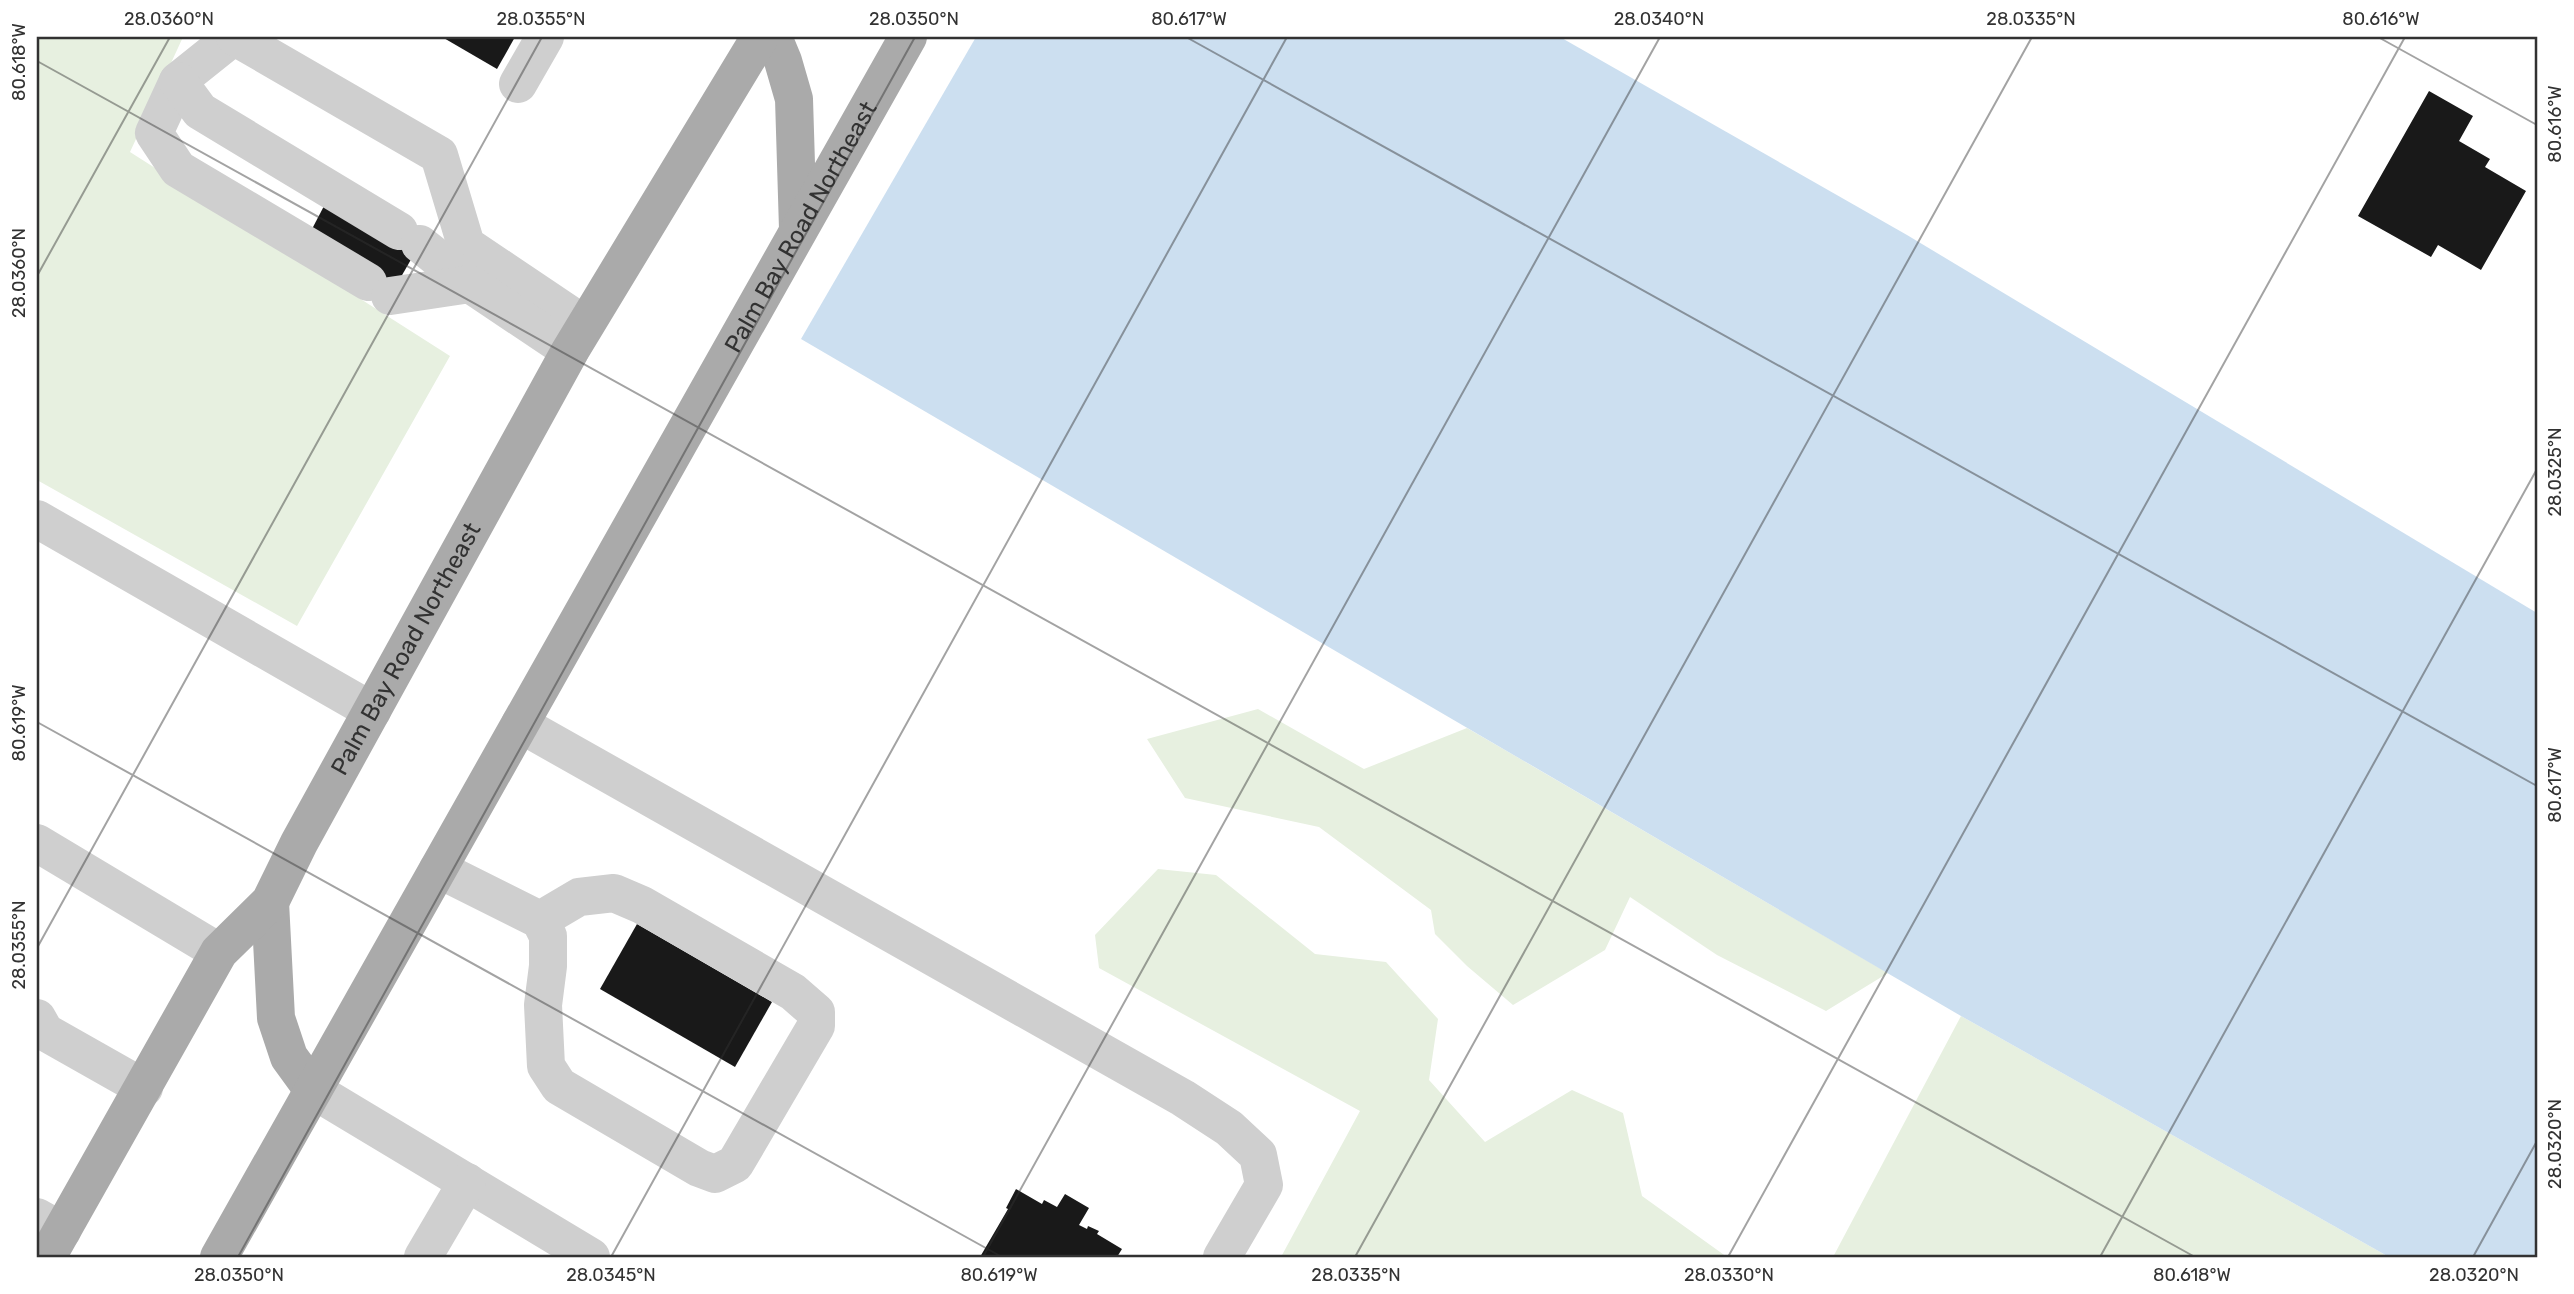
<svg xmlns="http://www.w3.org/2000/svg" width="2574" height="1294" font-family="Rubik,sans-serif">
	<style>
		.green { fill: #e7f0e0 }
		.water { fill: #ccdff0 }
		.building { fill: #191919 }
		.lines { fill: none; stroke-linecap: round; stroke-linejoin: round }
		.minor { stroke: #cfcfcf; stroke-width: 38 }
		.major { stroke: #aaa; stroke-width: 38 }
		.ticks { fill: none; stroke: #323232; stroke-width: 2; stroke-opacity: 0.45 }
		.labels { text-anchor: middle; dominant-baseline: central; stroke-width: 7; stroke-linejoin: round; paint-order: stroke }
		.street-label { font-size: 24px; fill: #323232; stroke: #fff }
		.neatline { fill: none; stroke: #323232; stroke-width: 2.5 }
		.ticks-label { font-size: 18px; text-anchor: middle; fill: #323232 }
	</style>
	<rect width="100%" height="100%" fill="#fff"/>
	<!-- green -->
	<g class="green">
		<path d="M37 37H183L130 152 450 356 297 626 37 480Z"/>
		<path d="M1258 709 1364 769 1467 728 1888 973 1826 1011 1717 955 1630 897 1605 950 1513 1005 1467 966 1435 934 1431 910 1319 827 1185 798 1147 739Z"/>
		<path d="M1158 869 1216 875 1315 954 1386 962 1438 1019 1429 1080 1485 1142 1572 1090 1623 1113 1642 1196 1727 1257H1281L1360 1111 1099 968 1095 935Z"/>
		<path d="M1961 1016 2389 1257H1833Z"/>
	</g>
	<!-- water -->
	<path class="water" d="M976 37H1560L1907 235 2537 613V1257H2389L1961 1016 801 339Z"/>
	<!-- building -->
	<g class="building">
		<path d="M442 37H515L497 69Z"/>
		<path d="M2429 91 2473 116 2459 141 2490 159 2485 167 2526 191 2481 270 2438 245 2431 257 2358 216Z"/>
		<path d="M324 206 424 237 390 296 312 229Z"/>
		<path d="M637 924 772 1002 735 1067 600 989Z"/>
		<path d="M1016 1189 1042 1204 1044 1200 1057 1207 1065 1194 1089 1208 1079 1225 1087 1229 1088 1226 1099 1231 1097 1234 1122 1249 1117 1257H980L1008 1209 1006 1208Z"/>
	</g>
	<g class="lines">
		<!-- minor -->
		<g class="minor">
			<path d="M233 37 178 81 154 133 178 169 368 282"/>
			<path d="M235 37 439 155 466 245 585 325"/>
			<path d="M178 81 200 111 399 231"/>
			<path d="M518 84 545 37"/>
			<path d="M420 244 470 284"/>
			<path d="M390 296 470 284 570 351"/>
			<path d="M37 519 372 711"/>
			<path d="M520 724 1183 1098 1229 1128 1258 1155 1264 1185 1222 1257"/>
			<path d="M37 843 219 952"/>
			<path d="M438 869 540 920 548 936V966L543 1005 546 1066 559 1086 699 1168 715 1174 735 1164 816 1026V1012L793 992 642 905 614 893 579 897 540 920"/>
			<path d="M37 1018 45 1032 144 1088"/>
			<path d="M313 1090 591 1257"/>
			<path d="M37 1217 62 1231"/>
			<path d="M423 1257 467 1182"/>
		</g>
		<!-- major -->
		<g class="major">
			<path d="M773 37 783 61 794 99 798 229"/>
			<path d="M270 902 276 1018 289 1057 313 1090"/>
			<path id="s1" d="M47 1257 219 952 270 902 299 843 570 351 760 37"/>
			<path id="s2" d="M219 1257 908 37"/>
		</g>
	</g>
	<!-- ticks -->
	<path class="ticks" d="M1186 37 2537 786M2378 37 2537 125M37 61 2195 1257M37 276 170 37M37 722 1002 1257M37 948 542 37M238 1257 915 37M611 1257 1287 37M983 1257 1660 37M1355 1257 2032 37M1728 1257 2405 37M2100 1257 2537 469M2473 1257 2537 1141"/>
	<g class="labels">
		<!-- street labels -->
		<g class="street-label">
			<text stroke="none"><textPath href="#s2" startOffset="1183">Palm Bay Road Northeast</textPath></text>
			<text stroke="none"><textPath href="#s1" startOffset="709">Palm Bay Road Northeast</textPath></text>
		</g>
	</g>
	<!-- border -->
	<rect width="2574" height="1294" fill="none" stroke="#ffffff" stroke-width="77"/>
	<rect x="38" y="38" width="2498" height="1218" class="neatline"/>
	<g class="ticks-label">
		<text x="169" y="25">28.0360°N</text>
		<text x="541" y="25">28.0355°N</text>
		<text x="914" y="25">28.0350°N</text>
		<text x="1189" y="25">80.617°W</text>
		<text x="1659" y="25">28.0340°N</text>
		<text x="2031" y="25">28.0335°N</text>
		<text x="2381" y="25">80.616°W</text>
		<text transform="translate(19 62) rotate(-90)" y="6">80.618°W</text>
		<text transform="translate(2555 124) rotate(-90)" y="6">80.616°W</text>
		<text transform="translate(19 273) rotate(-90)" y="6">28.0360°N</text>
		<text transform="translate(2555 472) rotate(-90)" y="6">28.0325°N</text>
		<text transform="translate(19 723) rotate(-90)" y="6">80.619°W</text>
		<text transform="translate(2555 785) rotate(-90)" y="6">80.617°W</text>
		<text transform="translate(19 945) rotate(-90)" y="6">28.0355°N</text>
		<text transform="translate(2555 1144) rotate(-90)" y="6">28.0320°N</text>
		<text x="239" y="1281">28.0350°N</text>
		<text x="611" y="1281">28.0345°N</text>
		<text x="999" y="1281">80.619°W</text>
		<text x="1356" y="1281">28.0335°N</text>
		<text x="1729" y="1281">28.0330°N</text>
		<text x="2192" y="1281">80.618°W</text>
		<text x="2474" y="1281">28.0320°N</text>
	</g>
</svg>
